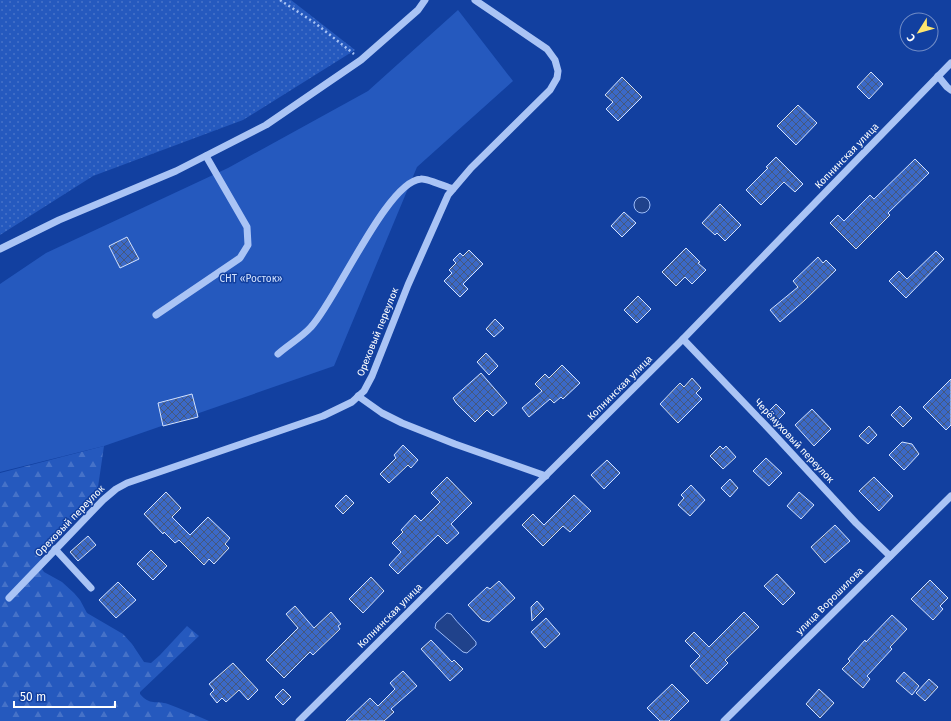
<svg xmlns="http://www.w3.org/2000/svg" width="951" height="721" font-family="'Fira Sans',sans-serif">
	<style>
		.grass { fill: url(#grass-dots) }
		.forest { fill: url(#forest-firs) }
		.green { fill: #2559be }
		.water { fill: #20428b; stroke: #9dbcf8 }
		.building { fill: url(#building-cross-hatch); stroke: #d3e2fe }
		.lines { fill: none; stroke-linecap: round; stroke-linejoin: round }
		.path { stroke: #aac4f5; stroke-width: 2.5; stroke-dasharray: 2 3; stroke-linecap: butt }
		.minor { stroke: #aac4f5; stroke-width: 7 }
		.labels { text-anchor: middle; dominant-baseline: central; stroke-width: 3; stroke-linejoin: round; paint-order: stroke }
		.street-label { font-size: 10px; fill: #fff; stroke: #1240a0 }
		.park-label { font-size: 10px; fill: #d3e2fe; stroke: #1240a0 }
	</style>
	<defs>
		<pattern id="grass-dots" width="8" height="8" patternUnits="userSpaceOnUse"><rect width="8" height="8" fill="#2559be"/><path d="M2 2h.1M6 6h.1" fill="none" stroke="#4672c8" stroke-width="1.8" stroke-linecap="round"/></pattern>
		<pattern id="forest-firs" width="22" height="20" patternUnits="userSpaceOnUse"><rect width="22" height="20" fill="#2559be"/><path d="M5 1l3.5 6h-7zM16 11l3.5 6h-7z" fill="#4672c8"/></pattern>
		<pattern id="building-cross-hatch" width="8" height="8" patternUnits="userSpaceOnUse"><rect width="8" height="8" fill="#3b69c7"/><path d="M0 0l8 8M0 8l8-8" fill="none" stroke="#45587d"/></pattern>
	</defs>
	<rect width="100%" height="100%" fill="#1240a0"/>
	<!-- grass -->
	<path class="grass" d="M0 0H291L355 50 243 120 93 176 0 235Z"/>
	<!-- forest -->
	<path class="forest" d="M104 446 97 494 88 507 80 511 71 522 55 533 47 544 41 556 40 566 44 572 62 582 74 593 80 600 87 613 123 634 132 644 144 662 151 663 160 655 187 626 199 636 140 692V694C150 706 156 700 168 704 182 709 195 715 209 721H0V473Z"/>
	<!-- green -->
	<path class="green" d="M458 10 513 81 417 167 334 366 104 446 0 472V284L46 253 228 168 368 91Z"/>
	<!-- water -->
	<g class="water">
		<circle cx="642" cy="205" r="8"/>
		<path d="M447 613 451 614C458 624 468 632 476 642V645L467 653 463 652 435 628 436 623Z"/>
	</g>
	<!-- building -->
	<g class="building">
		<path d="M871 72 883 84 869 99 857 87Z"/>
		<path d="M622 77 642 97 618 121 606 109 613 102 605 95Z"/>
		<path d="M798 105 817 123 796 145 777 126Z"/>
		<path d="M776 157 803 184 795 192 784 182 761 205 746 190 768 168 766 167Z"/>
		<path d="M915 159 929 173 888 213 890 215 856 249 830 223 838 215 844 221 870 195 874 199Z"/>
		<path d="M720 204 741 225 725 241 717 233 715 235 702 223Z"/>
		<path d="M624 212 636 223 622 237 611 226Z"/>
		<path d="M127 237 139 259 120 268 109 246Z"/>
		<path d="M686 248 700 262 698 263 706 270 692 284 685 277 676 286 662 272Z"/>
		<path d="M469 250 483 264 463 284 468 289 460 297 444 281 452 273 449 270 456 263 453 260 460 253 463 256Z"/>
		<path d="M936 251 944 259 906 298 889 281 899 271 907 279Z"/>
		<path d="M818 257 823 263 826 260 836 270 805 300 780 322 770 310 798 287 793 281Z"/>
		<path d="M638 296 651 309 637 323 624 310Z"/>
		<path d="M495 319 504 328 494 337 486 329Z"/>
		<path d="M486 353 498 366 489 375 477 362Z"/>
		<path d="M562 365 580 383 563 399 561 397 554 403 550 399 529 417 522 408 542 391 535 384 545 374 549 378Z"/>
		<path d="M481 373 507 403 493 416 487 410 475 422 456 403 453 398Z"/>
		<path d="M692 378 701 388 696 393 702 399 678 423 660 404 680 383 684 387Z"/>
		<path d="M951 379V425L946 430 923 407Z"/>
		<path d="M192 394 198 417 163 426 158 403Z"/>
		<path d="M776 404 785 413 778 420 769 411Z"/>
		<path d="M900 406 912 418 903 427 891 415Z"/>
		<path d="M812 409 831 429 814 446 795 425Z"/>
		<path d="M869 426 877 435 868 444 859 436Z"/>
		<path d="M902 442 912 444 919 454 904 470 889 455Z"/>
		<path d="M403 445 418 460 411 468 408 465 389 483 380 474 396 458 394 455Z"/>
		<path d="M720 446 723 449 726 446 736 457 723 469 710 456Z"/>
		<path d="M766 458 782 473 769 486 753 471Z"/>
		<path d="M607 460 620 473 604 489 591 475Z"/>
		<path d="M447 477 472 503 451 524 459 533 447 544 438 535 398 574 389 565 401 552 392 543 403 532 401 530 415 515 421 521 440 502 431 493Z"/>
		<path d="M874 477 893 496 879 511 859 491Z"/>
		<path d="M730 479 738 488 730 497 721 488Z"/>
		<path d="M691 485 705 500 690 516 678 505 684 498 681 495Z"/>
		<path d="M166 492 181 508 172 517 190 535 208 517 230 538 225 544 229 548 214 564 209 559 204 565 179 540 175 543 164 532 163 534 144 514Z"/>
		<path d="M799 492 814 505 801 519 787 506Z"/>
		<path d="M346 495 354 503 343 514 335 506Z"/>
		<path d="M574 495 591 511 570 532 563 526 543 546 522 525 533 514 544 525Z"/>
		<path d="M835 525 850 541 825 563 811 547Z"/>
		<path d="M88 536 96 545 78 561 70 552Z"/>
		<path d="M151 550 167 566 153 580 137 564Z"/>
		<path d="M777 574 795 593 783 605 764 586Z"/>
		<path d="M371 577 384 591 363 613 349 599Z"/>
		<path d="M930 580 948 598 940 606 943 609 933 620 911 599Z"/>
		<path d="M499 581 515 598 489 622 482 620 468 605 487 587 490 589Z"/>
		<path d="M118 582 136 600 116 618 99 600Z"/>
		<path d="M537 601 544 609 532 621 531 607Z"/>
		<path d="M295 606 314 628 331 612 341 624 338 626 340 629 313 655 310 652 284 678 266 660 298 628 286 614Z"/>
		<path d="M744 612 759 627 725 660 728 663 707 684 690 666 700 656 685 641 694 632 709 647Z"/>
		<path d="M892 615 907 629 890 647 892 649 867 676 870 679 863 688 842 669 850 661 848 659 865 640 866 642Z"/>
		<path d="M546 618 560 634 545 648 531 632Z"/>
		<path d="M431 640 452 662 454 660 463 669 450 681 421 649Z"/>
		<path d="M233 663 258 690 248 700 239 690 226 702 222 698 217 703 210 694 214 690 209 684Z"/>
		<path d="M403 671 417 686 391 709 394 712 384 721H346L370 698 378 706 395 689 390 683Z"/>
		<path d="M904 672 919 686 912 695 896 681Z"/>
		<path d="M929 679 938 687 925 701 916 693Z"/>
		<path d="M672 684 689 701 669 721H660L647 708Z"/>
		<path d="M283 689 291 697 283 705 275 697Z"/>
		<path d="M819 689 834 703 820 718 806 704Z"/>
	</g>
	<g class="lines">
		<!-- path -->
		<path class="path" d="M280 0 315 23 354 54"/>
		<!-- minor -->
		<g class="minor">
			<path d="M938 76 947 87 951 90"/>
			<path d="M0 249 59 220 176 171 266 125 361 60 418 10 425 0"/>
			<path d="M156 315 240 258 248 245 247 227 206 156"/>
			<path d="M683 339 770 430 856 523 890 556"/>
			<path d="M278 354C288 345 302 337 311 327 336 301 387 181 421 179 426 178 447 187 453 189"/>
			<path d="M358 396 382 413 402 423 455 444 546 476"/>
			<path d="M55 549 91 588"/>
			<path d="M9 598 103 500 116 489 127 483 323 416 352 402 364 391 372 376 408 285 448 195 471 168 550 90 557 78 558 71 555 60 547 49 475 0"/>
			<path d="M299 721 683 339 951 63"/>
			<path d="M724 721 951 496"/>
		</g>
	</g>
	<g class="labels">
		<!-- street labels -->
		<g class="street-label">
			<text transform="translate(847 156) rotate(-46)">Копнинская улица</text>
			<text transform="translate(378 332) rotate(-68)">Ореховый переулок</text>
			<text transform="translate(620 388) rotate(-45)">Копнинская улица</text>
			<text transform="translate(794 441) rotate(47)">Черёмуховый переулок</text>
			<text transform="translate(70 521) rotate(-46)">Ореховый переулок</text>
			<text transform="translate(830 601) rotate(-45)">улица Ворошилова</text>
			<text transform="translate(390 616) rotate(-45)">Копнинская улица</text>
		</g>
		<!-- park labels -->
		<g class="park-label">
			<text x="251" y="279">СНТ «Росток»</text>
		</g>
	</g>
	<!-- north arrow -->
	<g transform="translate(919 32) rotate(233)"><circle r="19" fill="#1240a0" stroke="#718cc6"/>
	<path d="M0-3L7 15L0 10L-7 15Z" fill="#ffe66e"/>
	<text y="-6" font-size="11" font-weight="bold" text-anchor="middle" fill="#ffffff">С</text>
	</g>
	<!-- scale -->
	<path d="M14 701v6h101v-6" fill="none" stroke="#ffffff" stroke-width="2"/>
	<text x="20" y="701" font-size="12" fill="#ffffff" stroke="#1240a0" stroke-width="3" paint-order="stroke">50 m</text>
</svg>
